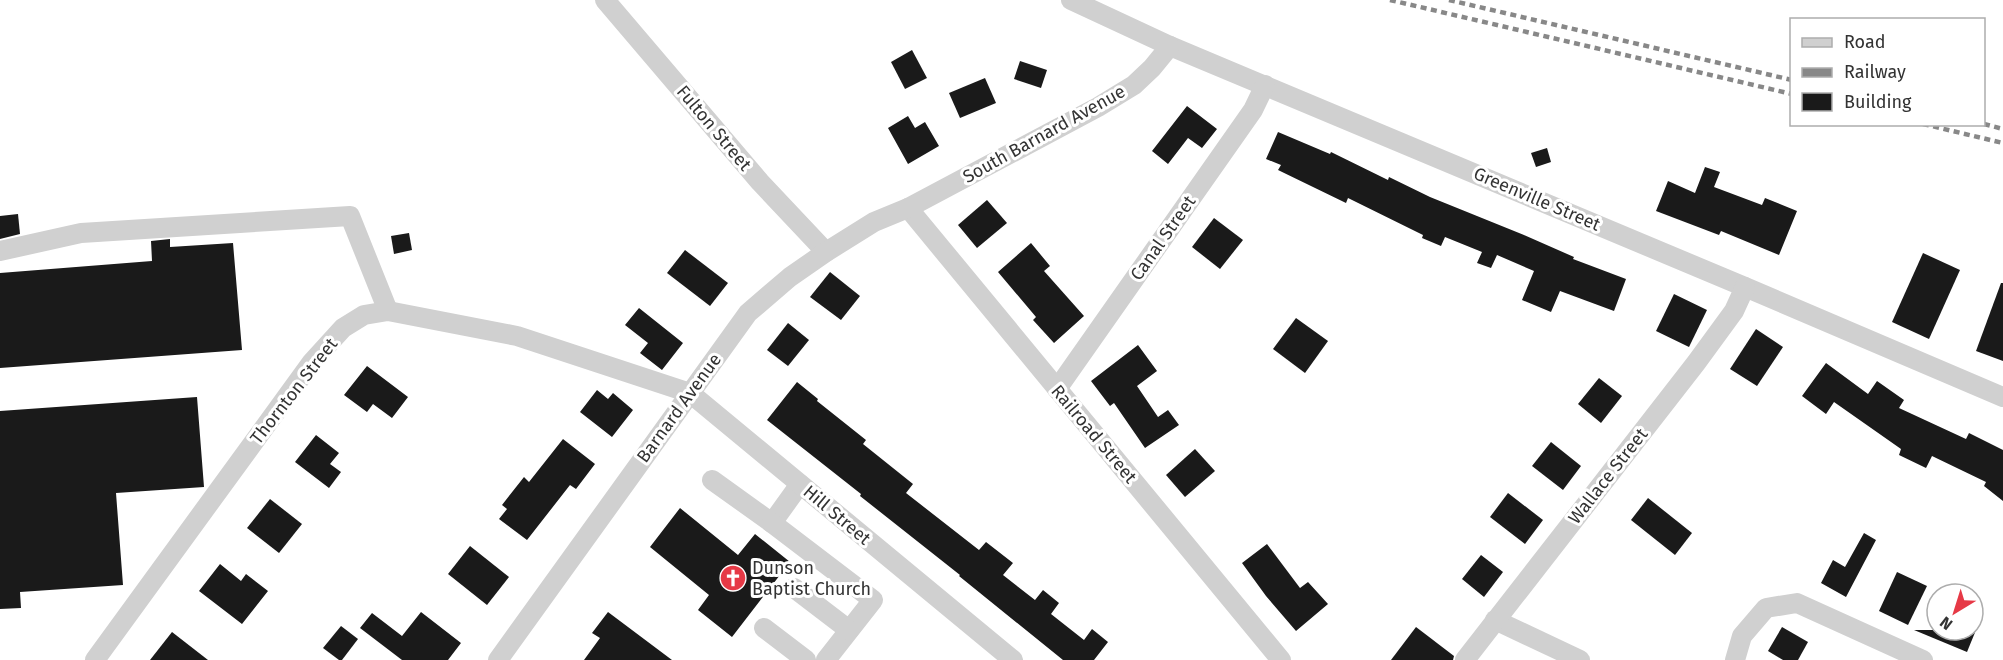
<svg xmlns="http://www.w3.org/2000/svg" width="2003" height="660" font-family="'Fira Sans',sans-serif">
	<style>
		.building { fill: #1a1a1a }
		.lines { fill: none; stroke-linecap: round; stroke-linejoin: round }
		.minor { stroke: #d0d0d0; stroke-width: 20 }
		.rail { stroke: #888; stroke-width: 4.5; stroke-dasharray: 6 4.5; stroke-linecap: butt }
		.labels { text-anchor: middle; dominant-baseline: central; stroke-width: 6; stroke-linejoin: round; paint-order: stroke }
		.street-label { font-size: 18px; fill: #333; stroke: #fff }
		.poi-label { font-size: 18px; fill: #333; stroke: #fff; text-anchor: start }
	</style>
	<rect width="100%" height="100%" fill="#fff"/>
	<!-- building -->
	<g class="building">
		<path d="M912 50 927 78 905 89 891 62Z"/>
		<path d="M1020 61 1047 70 1041 88 1014 79Z"/>
		<path d="M985 78 996 103 960 118 949 93Z"/>
		<path d="M1187 106 1217 129 1202 148 1188 138 1168 164 1152 151Z"/>
		<path d="M908 116 915 128 925 122 939 146 908 164 888 128Z"/>
		<path d="M1278 132 1330 154 1331 152 1388 180 1389 177 1430 197 1524 235 1574 257 1573 259 1626 279 1614 311 1560 291 1551 312 1522 300 1534 271 1497 255 1491 268 1477 263 1482 252 1445 237 1441 246 1422 238 1423 235 1348 198 1346 203 1278 170 1281 165 1266 159Z"/>
		<path d="M1547 148 1551 162 1536 167 1531 153Z"/>
		<path d="M1705 167 1720 172 1714 187 1762 205 1765 198 1797 211 1779 255 1721 231 1719 235 1656 211 1668 181 1695 193Z"/>
		<path d="M987 200 1007 223 977 248 958 225Z"/>
		<path d="M18 214 20 234 0 239V216Z"/>
		<path d="M1214 218 1243 240 1220 269 1192 247Z"/>
		<path d="M409 233 412 250 394 254 391 236Z"/>
		<path d="M170 239V247L233 243 242 350 0 368V273L152 261 151 241Z"/>
		<path d="M1031 243 1050 266 1044 271 1084 316 1054 343 1033 320 1036 317 998 272Z"/>
		<path d="M685 250 728 283 710 306 667 273Z"/>
		<path d="M1923 253 1960 270 1929 339 1892 322Z"/>
		<path d="M830 272 860 296 841 320 810 297Z"/>
		<path d="M2001 283H2003V361L1976 351Z"/>
		<path d="M1674 294 1707 310 1689 347 1656 331Z"/>
		<path d="M639 308 683 343 662 370 640 353 648 343 625 325Z"/>
		<path d="M1296 318 1328 341 1305 373 1273 349Z"/>
		<path d="M788 323 809 340 788 366 767 350Z"/>
		<path d="M1756 329 1783 347 1757 386 1730 369Z"/>
		<path d="M1138 345 1157 371 1137 386 1158 417 1168 410 1179 425 1145 448 1114 403 1110 406 1091 381Z"/>
		<path d="M1826 363 1868 394 1877 381 1904 400 1899 408 1966 439 1969 433 2003 450V501L1984 486 1986 482 1932 456 1926 468 1899 455 1901 449 1834 402 1826 414 1802 396Z"/>
		<path d="M367 366 408 397 392 418 373 404 367 412 344 395Z"/>
		<path d="M1599 378 1622 396 1601 423 1578 404Z"/>
		<path d="M797 382 818 399 817 401 866 440 863 444 913 484 906 493 979 550 986 542 1013 563 1003 575 1035 600 1043 590 1059 603 1051 614 1084 640 1092 629 1108 642 1094 660H1063L959 576 960 575 860 496 861 494 767 420Z"/>
		<path d="M597 390 608 399 613 393 633 410 612 437 580 412Z"/>
		<path d="M197 397 204 487 116 493 123 585 20 592 21 608 0 609V411Z"/>
		<path d="M316 435 339 453 330 464 341 472 329 488 295 462Z"/>
		<path d="M563 439 595 464 576 489 570 485 527 540 499 519 507 509 502 505 524 477 529 482Z"/>
		<path d="M1551 442 1581 466 1563 490 1532 466Z"/>
		<path d="M1195 449 1215 471 1185 497 1166 475Z"/>
		<path d="M1508 493 1543 520 1525 544 1490 517Z"/>
		<path d="M1648 498 1692 533 1675 555 1631 520Z"/>
		<path d="M270 499 302 524 279 553 247 528Z"/>
		<path d="M680 508 738 555 755 534 790 562 732 637 698 610 709 595 650 547Z"/>
		<path d="M1864 533 1876 540 1846 597 1821 583 1833 560 1845 567Z"/>
		<path d="M1267 544 1300 588 1308 582 1328 604 1296 631 1266 596 1242 563Z"/>
		<path d="M470 546 509 577 487 605 448 574Z"/>
		<path d="M1481 555 1503 572 1484 597 1462 579Z"/>
		<path d="M220 564 241 581 246 574 268 591 242 624 199 591Z"/>
		<path d="M1897 572 1927 586 1908 625 1879 611Z"/>
		<path d="M421 612 461 643 448 660H402L360 628 372 613 402 636Z"/>
		<path d="M608 612 672 660H584L600 638 592 633Z"/>
		<path d="M341 626 358 639 342 660H339L323 648Z"/>
		<path d="M1416 627 1454 656 1453 660H1391Z"/>
		<path d="M1782 627 1808 642 1798 660H1783L1768 651Z"/>
		<path d="M1914 630H1976L1967 652Z"/>
		<path d="M172 632 208 660H150Z"/>
	</g>
	<g class="lines">
		<!-- minor -->
		<g class="minor">
			<path d="M605 0 760 182 826 252"/>
			<path d="M1071 0 1170 46 1745 287 2003 397"/>
			<path d="M908 208 1281 660"/>
			<path d="M0 251 81 233 350 216 388 311"/>
			<path d="M1057 389 1253 110 1265 85"/>
			<path d="M712 480 772 523 800 484"/>
			<path d="M772 523 873 600 826 660"/>
			<path d="M794 588 849 630"/>
			<path d="M1495 620 1580 660"/>
			<path d="M764 628 806 660"/>
			<path d="M95 660 312 362 343 328 364 315 388 311 517 336 690 393 1013 660"/>
			<path d="M498 660 748 313 790 277 826 252 874 222 908 208 1098 107 1134 85 1152 68 1170 46"/>
			<path d="M1465 660 1696 363 1734 311 1745 287"/>
			<path d="M1735 660 1742 636 1766 608 1797 603 1923 660"/>
		</g>
		<!-- rail -->
		<g class="rail">
			<path d="M1390 0 1792 94"/>
			<path d="M1449 0 1792 80"/>
			<path d="M1923 124 2003 143"/>
			<path d="M1984 124 2003 129"/>
		</g>
	</g>
	<!-- icons -->
	<defs>
		<symbol id="church-disc" viewBox="-11 -11 22 22"><circle r="9.5" fill="#e63946" stroke="#fff"/><path d="M-1.2-6h2.4v3.5h3.3v2.4h-3.3V6h-2.4V-.1h-3.3v-2.4h3.3Z" fill="#fff"/></symbol>
	</defs>
	<g fill-rule="evenodd">
		<use href="#church-disc" x="718" y="563" width="30" height="30"/>
	</g>
	<g class="labels">
		<!-- street labels -->
		<g class="street-label">
			<text transform="translate(714 128) rotate(50)">Fulton Street</text>
			<text transform="translate(1044 134) rotate(-29)">South Barnard Avenue</text>
			<text transform="translate(1537 199) rotate(23)">Greenville Street</text>
			<text transform="translate(1163 238) rotate(-55)">Canal Street</text>
			<text transform="translate(294 391) rotate(-52)">Thornton Street</text>
			<text transform="translate(679 408) rotate(-54)">Barnard Avenue</text>
			<text transform="translate(1094 434) rotate(50)">Railroad Street</text>
			<text transform="translate(1608 476) rotate(-52)">Wallace Street</text>
			<text transform="translate(837 515) rotate(40)">Hill Street</text>
		</g>
		<!-- poi labels -->
		<g class="poi-label">
			<text x="752" y="568">Dunson<tspan x="752" dy="21">Baptist Church</tspan></text>
		</g>
	</g>
	<!-- legend -->
	<rect x="1790" y="18" width="195" height="108" fill="#ffffff" stroke="#adadad" stroke-width="1.5"/>
	<rect x="1802" y="38" width="30" height="9" fill="#d0d0d0" stroke="#adadad" stroke-width="1.5"/>
	<text x="1844" y="48" font-size="18" fill="#333333">Road</text>
	<rect x="1802" y="68" width="30" height="9" fill="#888888" stroke="#adadad" stroke-width="1.5"/>
	<text x="1844" y="78" font-size="18" fill="#333333">Railway</text>
	<rect x="1802" y="93" width="30" height="18" fill="#1a1a1a" stroke="#adadad" stroke-width="1.5"/>
	<text x="1844" y="108" font-size="18" fill="#333333">Building</text>
	<!-- north arrow -->
	<g transform="translate(1955 612) rotate(218)"><circle r="28" fill="#ffffff" stroke="#adadad" stroke-width="1.5"/>
	<path d="M0-4.5L10 22L0 15L-10 22Z" fill="#e63946"/>
	<text y="-9" font-size="16" font-weight="bold" text-anchor="middle" fill="#333333">N</text>
	</g>
</svg>
